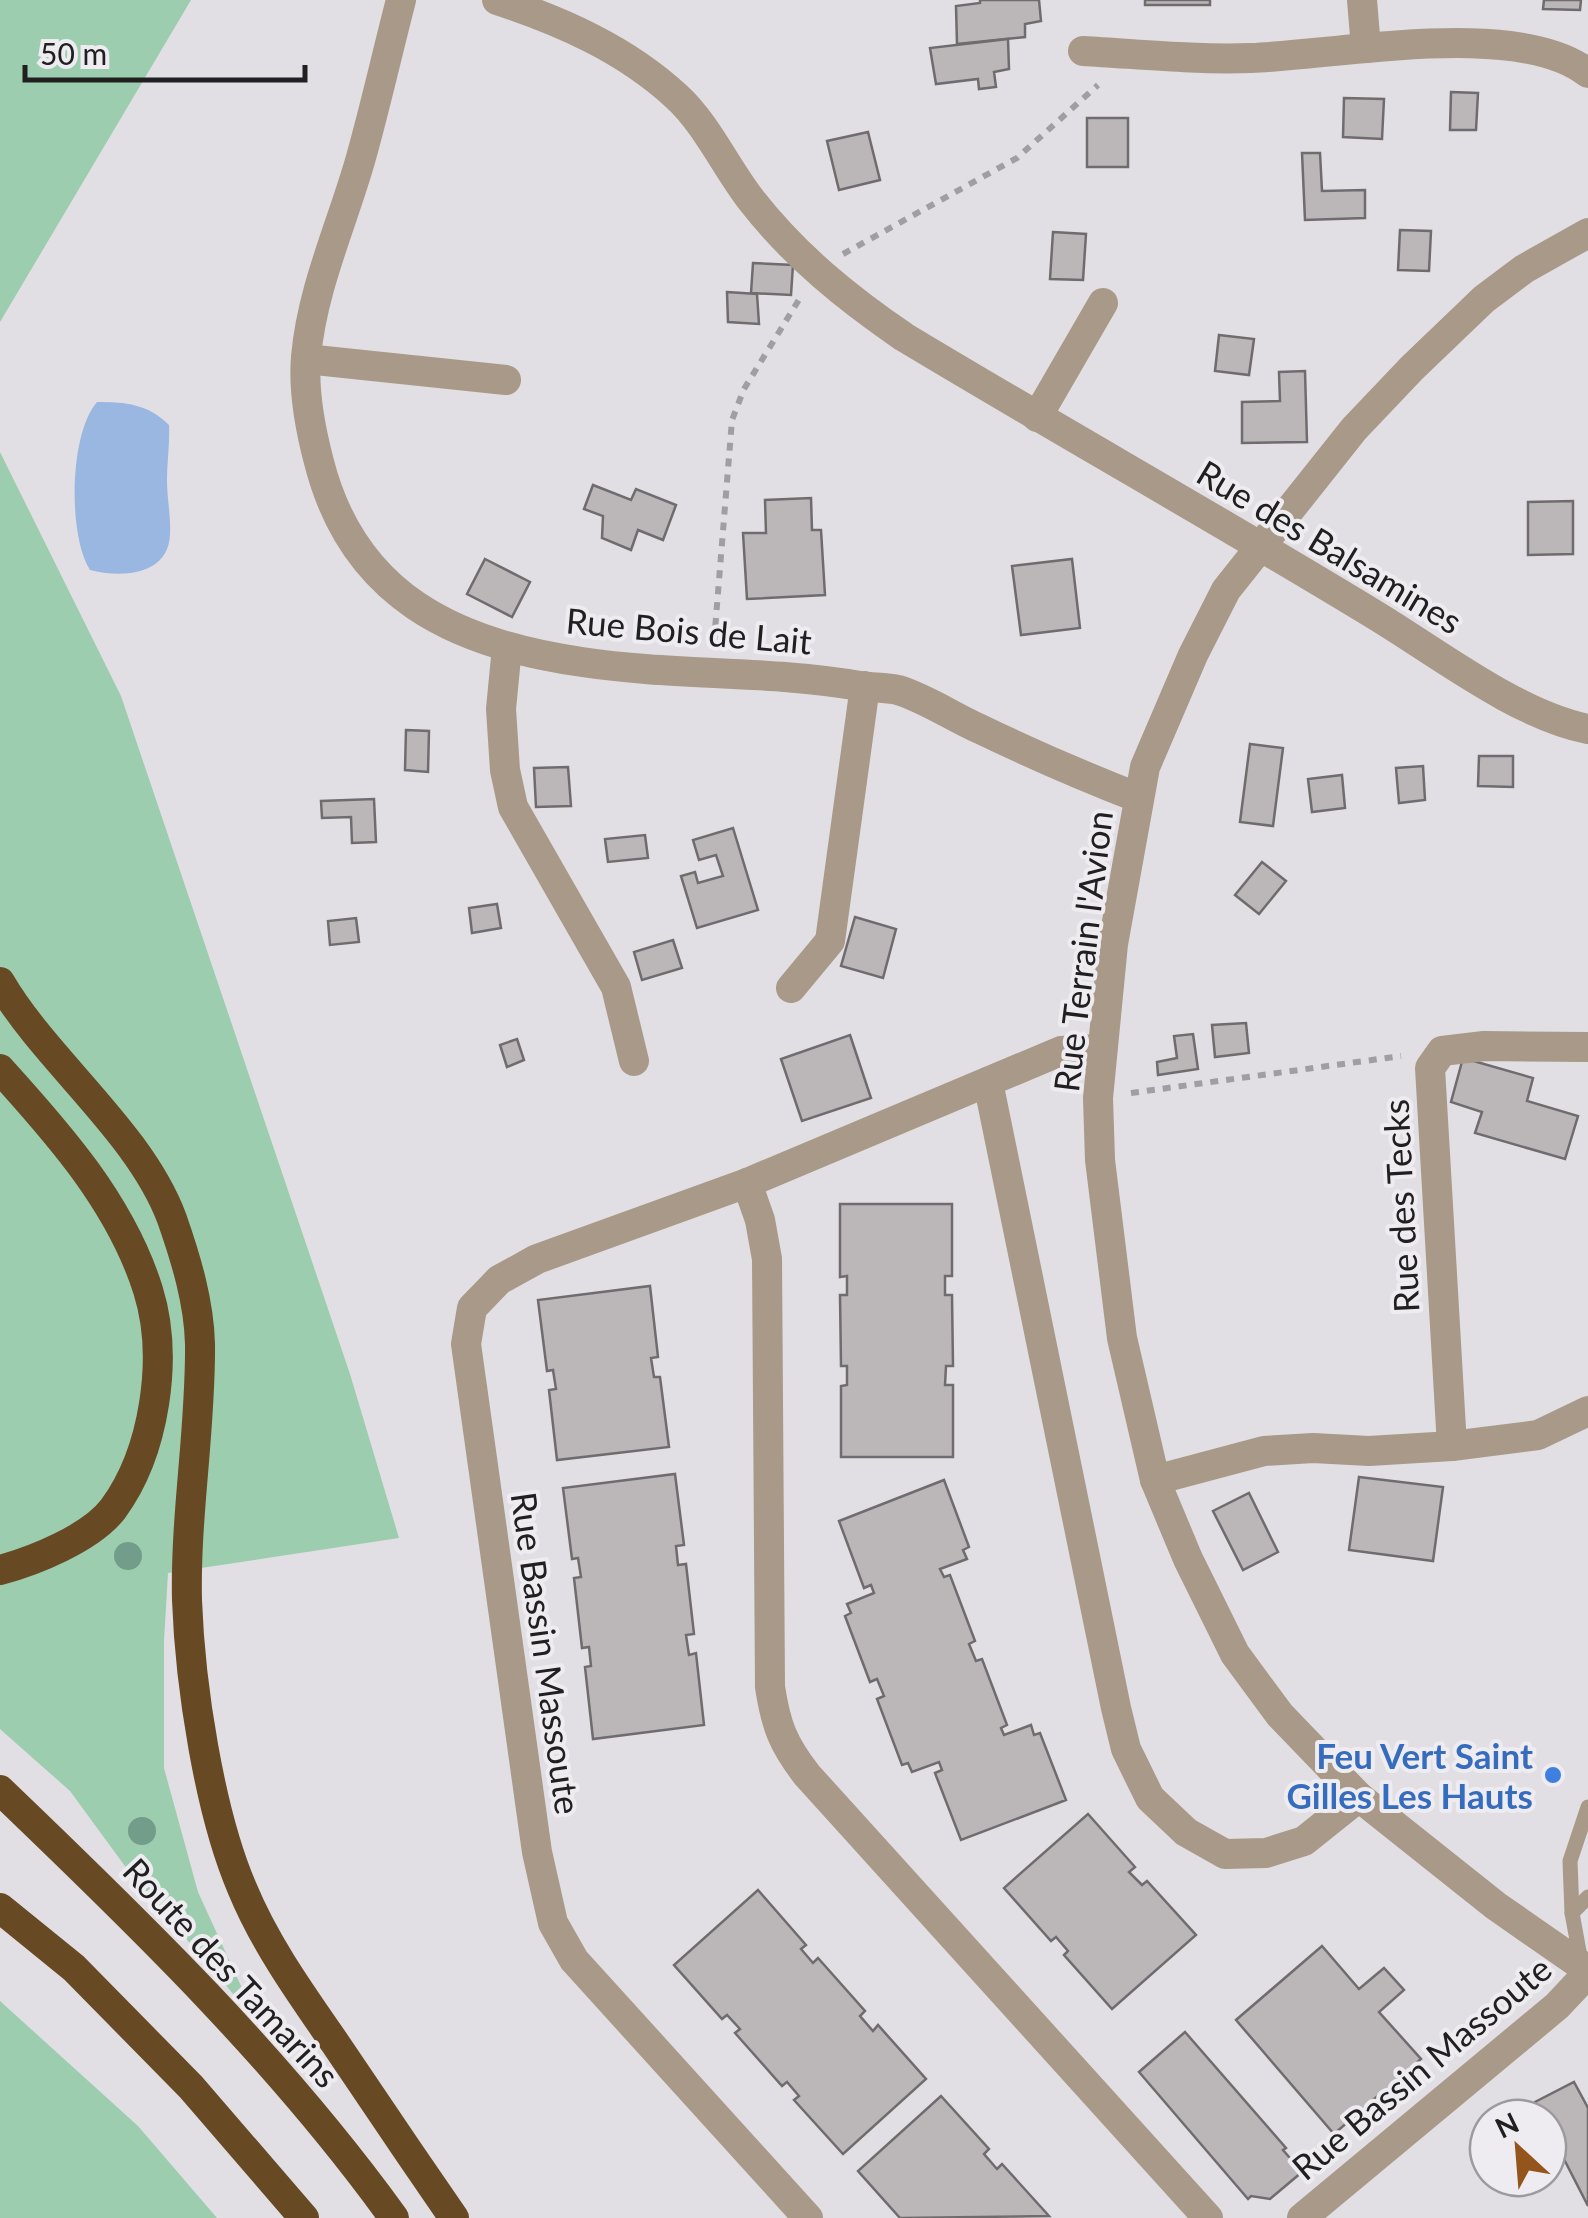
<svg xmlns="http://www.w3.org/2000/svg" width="1588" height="2218" font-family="Lato,sans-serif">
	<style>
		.green { fill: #9dcdaf }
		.water { fill: #99b7e0 }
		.building { fill: #bbb7b9; stroke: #706c6e; stroke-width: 2.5 }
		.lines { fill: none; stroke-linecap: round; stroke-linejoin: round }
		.path { stroke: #9f9ea1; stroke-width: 6; stroke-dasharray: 8 8; stroke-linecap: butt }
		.lane { stroke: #a89988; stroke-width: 15 }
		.street { stroke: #a89988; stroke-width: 30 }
		.highway { stroke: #674923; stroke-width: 30 }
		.tree { fill: #729d8a }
		.shop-dot { fill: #3f7fe0; stroke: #eeecf0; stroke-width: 4 }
		.labels { text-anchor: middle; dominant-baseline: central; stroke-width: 8; stroke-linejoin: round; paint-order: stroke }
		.street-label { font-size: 35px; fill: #202021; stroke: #eeecf0 }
		.shop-label { font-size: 35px; font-weight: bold; fill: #366cbe; stroke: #eeecf0; text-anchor: end }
	</style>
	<rect width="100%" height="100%" fill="#e1dfe3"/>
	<!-- green -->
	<g class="green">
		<path d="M0 0H191L0 322Z"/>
		<path d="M0 452 121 696 350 1374 399 1538 168 1573 164 1641V1768L198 1892 258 2023 130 1873 70 1791 0 1729Z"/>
		<path d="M0 2001 138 2126 217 2218H0Z"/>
	</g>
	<!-- water -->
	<path class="water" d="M97 402C126 402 148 404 169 425 170 443 167 462 167 480 167 498 171 517 170 535 168 576 120 578 90 570 68 536 69 434 97 402Z"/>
	<!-- building -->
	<g class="building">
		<path d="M980 0H1039L1041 21 1025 24V37L957 44 956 6 980 3Z"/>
		<rect x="1145" y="0" width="65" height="5"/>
		<path d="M1544 0H1581L1580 10 1543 9Z"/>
		<path d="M1008 39 1009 69 994 72 996 87 979 89 978 79 936 84 930 48Z"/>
		<path d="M1451 92 1478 93 1476 130H1450Z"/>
		<path d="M1344 98 1384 99 1382 139 1343 137Z"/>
		<rect x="1087" y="118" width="41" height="49"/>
		<path d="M868 132 880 180 839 190 827 141Z"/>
		<path d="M1302 153H1320L1322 191 1365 190V218L1305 220Z"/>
		<path d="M1400 230 1431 231 1429 271 1398 270Z"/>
		<path d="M1053 232 1086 234 1083 280 1050 279Z"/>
		<path d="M753 263 793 265 791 295 751 293Z"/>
		<path d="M727 292 757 294 759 324 728 322Z"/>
		<path d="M1219 335 1254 339 1249 375 1215 371Z"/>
		<path d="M1305 371 1307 442 1242 443V402L1280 401 1279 372Z"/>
		<path d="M593 485 631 500 636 489 676 505 663 540 638 530 631 550 602 538 603 516 584 509Z"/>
		<path d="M811 498 812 530H821L825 595 747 599 743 533H766L765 500Z"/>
		<path d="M1573 501V554L1528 555V502Z"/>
		<path d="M485 559 530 582 512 617 467 594Z"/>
		<path d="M1072 559 1080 628 1021 635 1012 566Z"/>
		<path d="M406 730 429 731 428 772 405 770Z"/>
		<path d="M1250 744 1283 748 1273 826 1240 822Z"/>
		<path d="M1479 756H1513V787L1478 786Z"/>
		<path d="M1423 766 1425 800 1399 803 1396 768Z"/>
		<path d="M568 767 571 806 536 807 534 768Z"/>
		<path d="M1342 775 1345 808 1312 812 1308 779Z"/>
		<path d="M374 799 376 842 352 843 351 817 322 818 321 801Z"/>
		<path d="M733 828 758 910 697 928 681 876 695 872 698 883 723 876 716 855 699 860 693 840Z"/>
		<path d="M645 835 648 858 608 862 605 839Z"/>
		<path d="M1262 862 1286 881 1259 914 1235 895Z"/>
		<path d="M497 904 501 928 472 933 469 908Z"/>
		<path d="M855 917 896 929 883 978 841 966Z"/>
		<path d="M356 918 359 942 330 945 328 921Z"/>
		<path d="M673 940 682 968 642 980 634 952Z"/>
		<path d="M1246 1023 1249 1053 1215 1057 1212 1025Z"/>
		<path d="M1193 1034 1198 1069 1158 1075 1157 1062 1177 1058 1174 1036Z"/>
		<path d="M850 1035 871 1098 802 1121 781 1059Z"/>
		<path d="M517 1039 524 1060 507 1067 500 1045Z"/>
		<path d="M1463 1058 1533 1078 1527 1101 1578 1116 1565 1159 1475 1133 1482 1112 1451 1102Z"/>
		<path d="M840 1204H952V1276H945V1295H952L953 1366H946L945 1385H953V1457H841V1386L847 1385V1366H841L840 1295H847V1276L840 1277Z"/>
		<path d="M650 1286 658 1357 651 1358 654 1377H660L669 1447 557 1460 549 1390 556 1389 553 1370 547 1371 538 1300Z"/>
		<path d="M675 1474 684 1545 676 1546 678 1565 686 1564 694 1634 686 1635 689 1655 696 1653 704 1725 593 1739 585 1667 591 1666 589 1647 582 1648 574 1578 581 1577 578 1558 572 1559 563 1488Z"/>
		<path d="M1359 1477 1443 1487 1433 1561 1349 1550Z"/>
		<path d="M944 1480 969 1547 963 1550 967 1559 940 1569 944 1577 950 1575 975 1641 969 1644 976 1661 982 1659 1007 1725 1001 1728 1004 1735 1031 1725 1034 1735 1040 1733 1066 1800 961 1840 935 1773 942 1770 939 1762 912 1772 908 1763 902 1765 877 1699 884 1696 877 1679 870 1682 845 1616 851 1613 847 1604 874 1593 871 1585 864 1588 839 1521Z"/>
		<path d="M1249 1493 1278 1552 1243 1570 1213 1511Z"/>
		<path d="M1088 1814 1135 1867 1129 1872 1142 1885 1147 1881 1196 1935 1112 2009 1064 1955 1068 1951 1056 1937 1051 1941 1004 1888Z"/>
		<path d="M758 1890 806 1945 801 1949 813 1963 818 1958 865 2011 860 2016 873 2031 878 2025 926 2079 843 2154 794 2100 799 2096 787 2082 782 2086 735 2033 740 2029 727 2015 722 2019 674 1965Z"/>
		<path d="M1322 1946 1359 1989 1384 1968 1404 1990 1379 2012 1421 2059 1398 2079 1402 2084 1385 2099 1380 2094 1334 2134 1236 2020Z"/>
		<path d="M1185 2032 1286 2148 1283 2150 1302 2172 1270 2199 1251 2196 1248 2199 1139 2072Z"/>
		<path d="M1574 2082 1588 2108V2206L1548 2128V2118H1543L1535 2102Z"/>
		<path d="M941 2096 989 2149 984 2154 997 2169 1002 2164 1049 2216 900 2218 858 2171Z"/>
	</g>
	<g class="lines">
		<!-- path -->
		<g class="path">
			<path d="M843 254 1017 158 1098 85"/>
			<path d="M714 642 732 420 744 389 800 298"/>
			<path d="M1131 1093 1401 1056"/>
		</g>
		<!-- lane -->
		<g class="lane">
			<path d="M1572 1913 1588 1897"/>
			<path d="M1581 1962 1572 1913 1570 1861 1588 1807"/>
		</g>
		<!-- street -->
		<g class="street">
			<path d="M401 0C387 54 375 108 360 161 341 227 312 289 306 357 303 392 310 428 319 462 353 596 455 644 582 662 674 676 768 670 860 686 872 688 886 687 898 690 925 698 953 717 980 729 1032 754 1085 777 1139 798"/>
			<path d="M497 0C561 21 625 49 676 96 707 124 726 168 752 201 795 256 847 298 904 337 1060 431 1219 520 1375 615 1438 653 1517 715 1588 729"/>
			<path d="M1362 0 1366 48"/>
			<path d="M1083 51C1139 54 1195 60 1251 58 1338 55 1518 18 1588 73"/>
			<path d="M1588 233 1524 269 1484 299 1412 368 1354 429 1226 590 1193 655 1145 767 1113 944 1098 1098 1100 1160 1122 1338 1155 1480 1188 1559 1235 1654 1280 1715 1359 1797 1496 1906 1588 1970"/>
			<path d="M306 359 506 380"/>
			<path d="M1037 417 1103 303"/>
			<path d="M507 647 501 709 505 770 513 807 616 987 634 1061"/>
			<path d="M791 988 830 941 865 686"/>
			<path d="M988 1082 1116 1708 1126 1749 1150 1798 1186 1832 1225 1854 1266 1853 1304 1841 1359 1797"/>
			<path d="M747 1183 760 1220 767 1259 770 1687C776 1726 783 1744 807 1775L1208 2218"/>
			<path d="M1452 1446 1430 1068 1442 1051 1484 1046 1588 1047"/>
			<path d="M1155 1480 1264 1451 1313 1448 1369 1451 1452 1446 1538 1435 1588 1411"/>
			<path d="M808 2218 574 1960 553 1923 537 1852 466 1344 472 1308 499 1280 537 1259 747 1183 1061 1051 1101 1049"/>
			<path d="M1302 2218 1557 2006 1588 1973"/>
		</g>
		<!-- highway -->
		<g class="highway">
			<path d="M0 982C46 1061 140 1132 172 1219 186 1259 199 1302 200 1344 201 1429 185 1515 187 1600 190 1684 209 1811 242 1888 265 1944 301 1994 335 2043 374 2101 414 2160 454 2218"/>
			<path d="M0 1069C59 1134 121 1204 148 1290 169 1357 155 1452 113 1509 91 1538 34 1561 0 1570"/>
			<path d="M0 1790C141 1925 280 2060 394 2218"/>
			<path d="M0 1908 74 1968 191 2087 304 2218"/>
		</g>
	</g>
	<!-- trees -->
	<g class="tree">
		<circle cx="128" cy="1556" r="14"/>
		<circle cx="142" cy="1831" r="14"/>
	</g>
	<!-- markers -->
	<circle class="shop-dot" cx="1553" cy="1775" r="10"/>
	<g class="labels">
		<!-- street labels -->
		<g class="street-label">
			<text transform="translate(1330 546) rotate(31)">Rue des Balsamines</text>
			<text transform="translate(689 630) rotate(5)">Rue Bois de Lait</text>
			<text transform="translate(1082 951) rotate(-83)">Rue Terrain l'Avion</text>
			<text transform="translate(1400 1206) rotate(-93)">Rue des Tecks</text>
			<text transform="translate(547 1653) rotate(82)">Rue Bassin Massoute</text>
			<text transform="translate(232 1972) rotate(47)">Route des Tamarins</text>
			<text transform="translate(1421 2067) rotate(-40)">Rue Bassin Massoute</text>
		</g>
		<!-- shop labels -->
		<g class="shop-label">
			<text x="1533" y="1755">Feu Vert Saint<tspan x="1533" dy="40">Gilles Les Hauts</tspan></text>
		</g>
	</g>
	<!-- north arrow -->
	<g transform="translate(1518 2148) rotate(334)"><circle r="48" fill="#eeecf0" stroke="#9c9a9d" stroke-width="2.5"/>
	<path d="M0-8L18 38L0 25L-18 38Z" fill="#93551b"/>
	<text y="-15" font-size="28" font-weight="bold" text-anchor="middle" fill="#202021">N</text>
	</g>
	<!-- scale -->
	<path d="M25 65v15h280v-15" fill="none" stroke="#202021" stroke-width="5"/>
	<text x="40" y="65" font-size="30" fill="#202021" stroke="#eeecf0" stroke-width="8" paint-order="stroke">50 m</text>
</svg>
